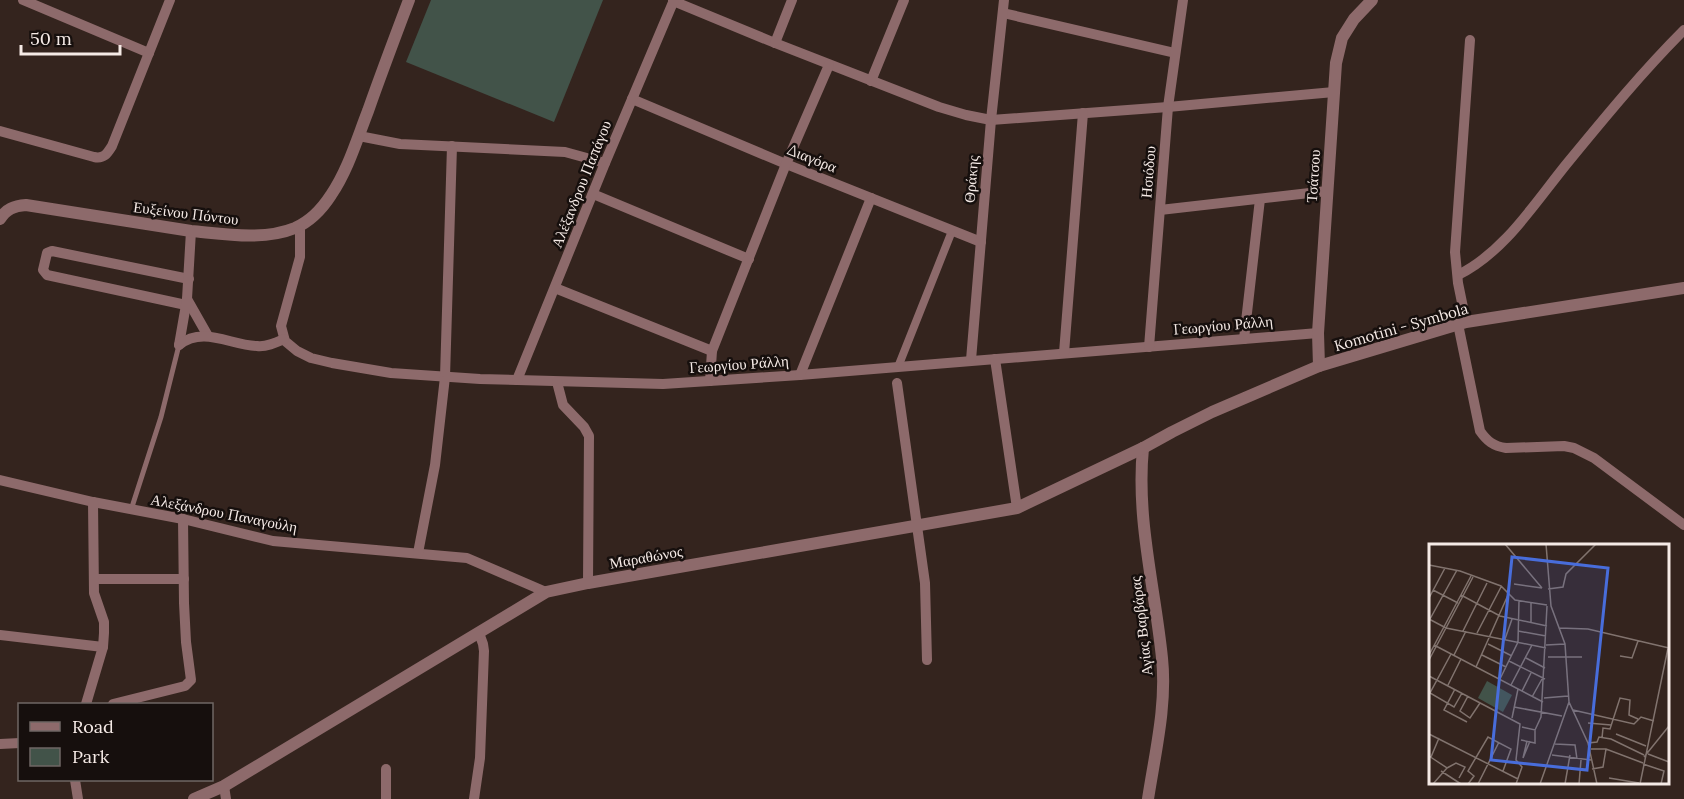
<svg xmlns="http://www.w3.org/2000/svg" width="1684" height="799" font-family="Lora,serif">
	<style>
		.green { fill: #425349 }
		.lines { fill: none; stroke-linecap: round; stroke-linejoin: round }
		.service { stroke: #8d6a6b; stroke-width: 5 }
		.pedestrian { stroke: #8d6a6b; stroke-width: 8 }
		.minor { stroke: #8d6a6b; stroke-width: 10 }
		.tertiary { stroke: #8d6a6b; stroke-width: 12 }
		.labels { text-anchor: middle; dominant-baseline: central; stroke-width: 5; stroke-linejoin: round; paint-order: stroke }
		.street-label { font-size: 15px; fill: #f5eae6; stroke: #160f0d }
		.inset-road { fill: none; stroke: #81736e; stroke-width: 1.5 }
		.view { fill: #486ddb; fill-opacity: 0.15; stroke: #486ddb; stroke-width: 3 }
		.inset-edge { fill: none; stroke: #f5eae6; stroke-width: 3 }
	</style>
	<rect width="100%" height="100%" fill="#34241e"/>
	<!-- green -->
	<path class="green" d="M431 0H603L554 122 406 62Z"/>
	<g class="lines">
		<!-- service -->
		<path class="service" d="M131 510 161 417 179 345"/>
		<!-- pedestrian -->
		<path class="pedestrian" d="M898 367 952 231"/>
		<!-- minor -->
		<g class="minor">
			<path d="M23 0 149 53"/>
			<path d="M673 1 775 43 939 107 966 115 991 120 1168 107 1334 92"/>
			<path d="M1003 13 1175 53"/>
			<path d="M775 43 792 0"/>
			<path d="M871 81 904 0"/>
			<path d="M632 99 786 164 981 242"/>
			<path d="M0 131 94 157C104 159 107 154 112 146L170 0"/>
			<path d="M359 136 400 144 565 152 605 163"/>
			<path d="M593 194 749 259"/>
			<path d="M1160 210 1327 191"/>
			<path d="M300 226V257L281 326 285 341 297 351 311 358 332 363 391 373 480 379 663 384 800 375 1318 333"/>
			<path d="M1458 275C1505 252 1536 201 1569 161 1606 116 1643 71 1684 30"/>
			<path d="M555 288 712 351"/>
			<path d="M187 299 208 336"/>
			<path d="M186 305 47 275 43 270 47 253 52 251 189 279"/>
			<path d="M1466 322 1458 283 1455 252 1470 40"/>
			<path d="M1458 324 1480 431C1487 441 1493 446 1506 448L1564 446 1574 448 1594 458 1684 525"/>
			<path d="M1244 339 1260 199"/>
			<path d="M179 345 187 299 191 231"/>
			<path d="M179 345C203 326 230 345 257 346 266 347 275 343 284 339"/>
			<path d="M1149 347 1168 107 1183 0"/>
			<path d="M1064 353 1083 113"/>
			<path d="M995 359 1017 508"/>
			<path d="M971 360 991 120 1004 0"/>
			<path d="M800 375 871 198"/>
			<path d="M517 380 605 163 674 0"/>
			<path d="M710 381 712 351 786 164 829 65"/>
			<path d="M557 382 563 405 584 427 589 436 588 583"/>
			<path d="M897 383 925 583 927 660"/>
			<path d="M0 480 93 502 183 519 273 541 467 558 546 592"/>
			<path d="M418 553 435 465 445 377 452 146"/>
			<path d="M94 579H184"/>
			<path d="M0 635 103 647"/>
			<path d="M86 704 103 647 104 633V622L94 593 93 502"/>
			<path d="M113 704 185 686 191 680 186 642 184 603 183 519"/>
			<path d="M0 744 20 743"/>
			<path d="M386 769V799"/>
			<path d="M75 780 78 799"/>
			<path d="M224 786 226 799"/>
			<path d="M474 799 480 758 484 651 483 644 479 633"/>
		</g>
		<!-- tertiary -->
		<g class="tertiary">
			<path d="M0 219C6 209 14 206 26 205L191 231C224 234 263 241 295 228 311 221 322 209 331 195 348 170 357 139 368 111 381 74 395 37 409 0"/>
			<path d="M1319 366 1318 333 1336 63 1342 38 1354 19 1372 0"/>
			<path d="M1143 448C1136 519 1155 588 1162 658 1167 705 1155 753 1148 799"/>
			<path d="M194 799 224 786 546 592 588 583 1017 508 1143 448 1172 432 1212 412 1319 366 1466 322 1684 288"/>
		</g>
	</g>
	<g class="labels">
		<!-- street labels -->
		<g class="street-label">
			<text transform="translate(812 158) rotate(22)">Διαγόρα</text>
			<text transform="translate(1148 172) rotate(-85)">Ησιόδου</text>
			<text transform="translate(1313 176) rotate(-86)">Τσάτσου</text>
			<text transform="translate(971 179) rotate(-85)">Θράκης</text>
			<text transform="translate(581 184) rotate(-68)">Αλέξανδρου Παπάγου</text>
			<text transform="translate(186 213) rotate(7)">Ευξείνου Πόντου</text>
			<text transform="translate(1223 325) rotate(-5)">Γεωργίου Ράλλη</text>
			<text transform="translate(1401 327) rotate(-16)">Komotini - Symbola</text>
			<text transform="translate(739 364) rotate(-4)">Γεωργίου Ράλλη</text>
			<text transform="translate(224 513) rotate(11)">Αλεξάνδρου Παναγούλη</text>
			<text transform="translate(646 557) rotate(-10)">Μαραθώνος</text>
			<text transform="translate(1141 626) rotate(-97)">Αγίας Βαρβάρας</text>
		</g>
	</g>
	<!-- overview -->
	<g transform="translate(1429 544)">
		<rect width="240" height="240" fill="#34241e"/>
		<path d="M58 137 83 151 74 168 49 154Z" fill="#425349"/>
		<path class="inset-road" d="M76 0 113 44M117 0 122 62 136 100 140 158 159 199 168 240M0 21 31 27 72 42 86 56 118 61M85 40 113 44M119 45 134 43 137 30 167 0M4 46 29 59M32 51 71 72 118 82M0 54 16 24M102 59V79M0 75 17 84 117 104M1 75 28 26M130 84 159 85 240 104M34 87 58 39M89 87 117 92M48 89 72 43M76 95 83 75M59 100 83 112M5 101 114 158M117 101 136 100M22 110 1 149 25 163 33 149M0 111 42 32M25 111 37 87M53 111 77 123M191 112 203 114 209 97M119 113H153M97 114 116 124M0 116 44 33M80 117 116 135M47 123 79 51M0 132 91 180 87 216 93 223 87 240M71 135 89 98 90 57M19 141 32 115M82 141 103 101M26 145 15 166 38 178M93 147 102 129M39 152 31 167 41 174 51 159M103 153 113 135M115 154 139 152M85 163 133 172M144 166 205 180 212 173 225 177M83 174 89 145M159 179 182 181M93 183 106 186 112 173 118 62M0 190 89 235M187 190 217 202M173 194 174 184 181 185 191 154 201 156 200 171 209 175M92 196 106 199V186M98 197 94 214 101 197M159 199 168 198 170 193 182 195 215 211M126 200 146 201 148 215M162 205H177L214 219M219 210 240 218M123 211 162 216M0 212 18 224 4 240M2 213 10 194M215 213 240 182M214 220 235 227 232 240M18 224 27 219 36 223 30 234M163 225 174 223 177 205M12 227 32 240M180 234 210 239M39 240 45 232 39 227 59 193 82 205 74 227M49 240 70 198M111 240 140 158M136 240 141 211M150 240 152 216M211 240 239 104"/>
		<path class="view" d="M83 13 179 24 158 226 62 216Z"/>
		<rect width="240" height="240" class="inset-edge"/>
	</g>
	<!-- legend -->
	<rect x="18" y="703" width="195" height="78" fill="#160f0d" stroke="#6f6764" stroke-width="1.5"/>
	<rect x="30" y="722" width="30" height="9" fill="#8d6a6b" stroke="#6f6764" stroke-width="1.5"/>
	<text x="72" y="733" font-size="18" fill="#f5eae6">Road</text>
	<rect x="30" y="748" width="30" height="18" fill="#425349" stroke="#6f6764" stroke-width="1.5"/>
	<text x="72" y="763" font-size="18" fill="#f5eae6">Park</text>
	<!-- scale -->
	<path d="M21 45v9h99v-9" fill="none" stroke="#f5eae6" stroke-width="3"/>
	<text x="30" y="45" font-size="18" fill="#f5eae6" stroke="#160f0d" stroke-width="4.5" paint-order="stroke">50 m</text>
</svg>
